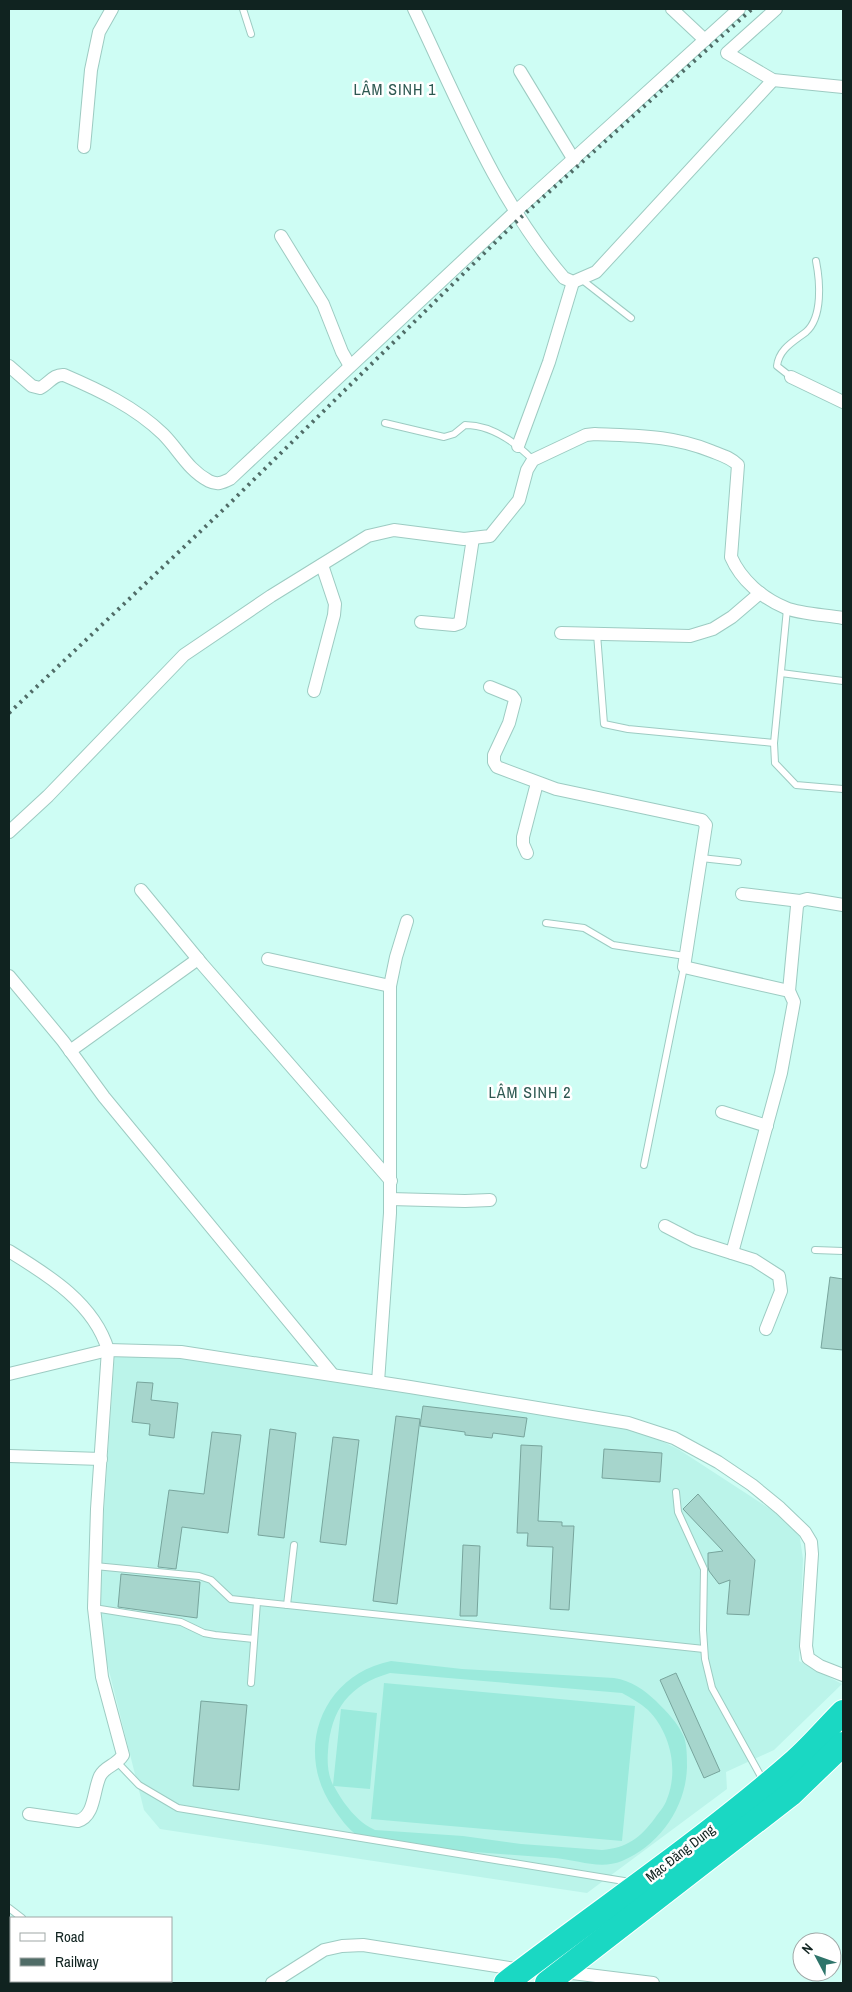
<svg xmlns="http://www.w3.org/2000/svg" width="852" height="1992" font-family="'Archivo Narrow',sans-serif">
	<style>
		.built { fill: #bbf4ea }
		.grass { fill: #9beadc; fill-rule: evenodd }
		.building { fill: #a6d5cc; stroke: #78a59d }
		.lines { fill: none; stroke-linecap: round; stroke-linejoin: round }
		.lane-casing { stroke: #9dcbc2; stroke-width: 8 }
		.street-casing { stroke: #9dcbc2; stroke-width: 14 }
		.highway-casing { stroke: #fff; stroke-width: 26 }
		.lane { stroke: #fff; stroke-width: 6 }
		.street { stroke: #fff; stroke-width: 12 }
		.highway { stroke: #1ad8c3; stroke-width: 24 }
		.rail { stroke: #506c67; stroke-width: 4; stroke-dasharray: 2.5 5; stroke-linecap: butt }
		.labels { text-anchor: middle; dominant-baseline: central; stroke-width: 5; stroke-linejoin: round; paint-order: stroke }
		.street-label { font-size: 14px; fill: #102320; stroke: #fff }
		.quarter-label { font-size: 16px; letter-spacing: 1px; fill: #2d5851; stroke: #fff }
	</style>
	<rect width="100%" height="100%" fill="#cefdf4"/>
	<!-- built -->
	<path class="built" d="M115 1349 350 1382 604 1423 649 1435 678 1449 787 1520 799 1532 803 1559 799 1661 842 1684 774 1750 726 1772 727 1789 587 1893 160 1829 144 1810 107 1663 100 1621V1570Z"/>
	<!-- grass -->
	<g class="grass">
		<path d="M391 1661 462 1669 614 1678C632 1681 643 1689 656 1701 667 1712 678 1723 684 1737 687 1746 687 1757 687 1767 686 1807 660 1845 622 1861 600 1870 578 1860 555 1858 497 1854 440 1849 382 1844 374 1841 364 1839 357 1835 348 1829 340 1818 334 1809 293 1752 321 1675 391 1661ZM390 1673 622 1693C631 1698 640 1703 648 1710 670 1732 679 1769 667 1799 665 1806 659 1812 655 1818 640 1838 627 1848 602 1850L521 1844 463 1836 375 1830C357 1822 343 1803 334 1786L370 1789 377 1713 341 1709 333 1785C328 1775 327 1763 328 1751 331 1709 349 1685 390 1673Z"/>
		<path d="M384 1683 635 1706 622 1841 371 1819Z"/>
	</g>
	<!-- building -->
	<g class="building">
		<path d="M830 1277 843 1279V1350L821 1348Z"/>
		<path d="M137 1382 153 1383 151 1400 178 1403 174 1438 149 1435 150 1424 132 1422Z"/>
		<path d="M423 1406 527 1418 524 1437 493 1433 492 1438 465 1435V1432L420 1426Z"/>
		<path d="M396 1416 420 1419 397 1604 373 1601Z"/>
		<path d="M270 1429 296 1433 284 1538 258 1535Z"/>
		<path d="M212 1432 241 1435 228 1533 182 1527 176 1569 158 1567 169 1490 204 1494Z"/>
		<path d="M333 1437 359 1440 346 1545 320 1542Z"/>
		<path d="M521 1445 542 1446 538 1521 562 1522V1526H574L569 1610 550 1609 553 1547 527 1546 528 1533H517Z"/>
		<path d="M604 1449 662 1453 660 1482 602 1478Z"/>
		<path d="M698 1494 755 1560 749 1615 727 1614 730 1580 719 1584 709 1571 708 1567V1553L723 1551 683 1509Z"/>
		<path d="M463 1545 480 1546 477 1616H460Z"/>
		<path d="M121 1574 200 1582 197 1618 118 1607Z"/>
		<path d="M676 1673 720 1771 704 1778 660 1680Z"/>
		<path d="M201 1701 247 1705 239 1790 193 1786Z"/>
	</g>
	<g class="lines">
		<defs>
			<g id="lane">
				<path d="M243 9 251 34"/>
				<path d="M581 279 631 318"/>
				<path d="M791 377 777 366C779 349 793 342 806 332 823 317 820 281 816 261"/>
				<path d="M385 423 444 437 454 434 465 425C491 425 515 442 533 460"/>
				<path d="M787 609 774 743 775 763 796 785 843 789"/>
				<path d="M597 634 604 724 628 729 774 743"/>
				<path d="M781 673 843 681"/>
				<path d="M701 858 738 862"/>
				<path d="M546 923 584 928 613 945 685 956"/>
				<path d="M644 1165 684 967"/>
				<path d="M815 1250 843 1251"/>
				<path d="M676 1492 678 1512 704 1569 703 1630 705 1659 712 1688 764 1782"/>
				<path d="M95 1566 199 1576 211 1580 231 1599 704 1649"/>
				<path d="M287 1605 294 1545"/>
				<path d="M94 1608 181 1622 204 1633 215 1635 254 1639"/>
				<path d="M251 1683 257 1602"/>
				<path d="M118 1763 139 1785 178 1808 630 1882"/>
				<path d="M9 1908 22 1918"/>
				<path d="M109 1981 121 1983"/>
				<path d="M69 1983 72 1981"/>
			</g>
			<g id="street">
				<path d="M414 9C458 101 497 200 564 278L573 282 596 272 773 80"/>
				<path d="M672 9 705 40"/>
				<path d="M776 9 727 53 773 80 843 87"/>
				<path d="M520 71 574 160"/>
				<path d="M84 147 91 70 99 32 112 9"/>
				<path d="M281 236 323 304 342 352 350 366"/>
				<path d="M9 366 32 386 40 388C49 384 53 374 64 375 99 390 135 407 163 434 179 450 188 470 209 481 217 485 222 483 230 479L515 212 739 9"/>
				<path d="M791 377 843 402"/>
				<path d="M518 446 549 362 573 282"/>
				<path d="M421 622 454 625 460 623 473 538"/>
				<path d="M561 633 690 636 713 629 732 617 760 593"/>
				<path d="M490 687 512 696 515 700 509 723 494 755V762L497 767 556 789 702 820 706 825 684 967 789 991 794 1002 781 1073 732 1253"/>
				<path d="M314 691 334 615 335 604 322 565"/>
				<path d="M9 832 48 796 184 655 271 596 368 536 394 530 464 539 490 536 519 500 527 470 533 460 586 435 595 434C636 436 672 435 711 451 721 455 730 457 738 465L731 557C741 580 762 598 786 608 800 614 827 615 843 618"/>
				<path d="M527 853 523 844V837L537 783"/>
				<path d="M141 890 202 964 391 1181"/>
				<path d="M742 894 800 901"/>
				<path d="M268 959 390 986"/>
				<path d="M9 976 63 1041 104 1097 333 1375"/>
				<path d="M789 991 797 906 800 901 807 899 843 905"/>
				<path d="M70 1051 198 959"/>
				<path d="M722 1112 767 1126"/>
				<path d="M390 1199 465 1201 490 1200"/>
				<path d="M665 1226 694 1241 754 1260 779 1276 781 1291 766 1329"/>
				<path d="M9 1251C48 1275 94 1303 108 1350L97 1509 94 1608 102 1677 123 1755C116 1766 105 1766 100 1776 93 1791 95 1816 78 1821L29 1814"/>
				<path d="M9 1374 108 1350 181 1352 410 1387 628 1423 674 1438 718 1462 752 1485 780 1508 805 1532 811 1542 812 1554 806 1646 808 1658 820 1666 843 1675"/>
				<path d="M378 1382 390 1213V986L396 957 407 921"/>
				<path d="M9 1456 101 1459"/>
				<path d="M564 1972 653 1983"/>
				<path d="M272 1983 324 1950 342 1946 363 1945 522 1970"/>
			</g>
			<g id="highway">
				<path d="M506 1983C602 1909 704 1841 795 1761 812 1746 827 1728 843 1712"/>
				<path d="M547 1983 791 1794 843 1744"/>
			</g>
		</defs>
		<!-- lane casing -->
		<use href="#lane" class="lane-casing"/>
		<!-- street casing -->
		<use href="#street" class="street-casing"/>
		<!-- highway casing -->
		<use href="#highway" class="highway-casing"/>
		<!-- lane -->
		<use href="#lane" class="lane"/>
		<!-- street -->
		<use href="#street" class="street"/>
		<!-- highway -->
		<use href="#highway" class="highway"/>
		<!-- rail -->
		<path class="rail" d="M9 713 224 509 519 219 752 9"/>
	</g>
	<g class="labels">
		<!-- street labels -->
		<g class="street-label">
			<text transform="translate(680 1853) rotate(-38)">Mạc Đăng Dung</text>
		</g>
		<!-- quarter labels -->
		<g class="quarter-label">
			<text x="395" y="89">LÂM SINH 1</text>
			<text x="530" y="1092">LÂM SINH 2</text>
		</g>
	</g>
	<!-- border -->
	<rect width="852" height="1992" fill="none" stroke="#102320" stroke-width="20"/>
	<!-- legend -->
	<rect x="10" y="1917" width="162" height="65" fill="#ffffff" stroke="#9fa7a6"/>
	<rect x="20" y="1933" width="25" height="8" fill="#ffffff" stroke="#9fa7a6"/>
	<text x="55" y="1942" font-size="15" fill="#102320">Road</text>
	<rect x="20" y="1958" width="25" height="8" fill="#506c67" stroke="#9fa7a6"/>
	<text x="55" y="1967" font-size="15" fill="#102320">Railway</text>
	<!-- north arrow -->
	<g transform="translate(817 1957) rotate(311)"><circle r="24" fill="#ffffff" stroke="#9fa7a6"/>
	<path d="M0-4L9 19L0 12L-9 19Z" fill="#2e746a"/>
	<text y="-8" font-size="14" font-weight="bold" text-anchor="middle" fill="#102320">N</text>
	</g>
</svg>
